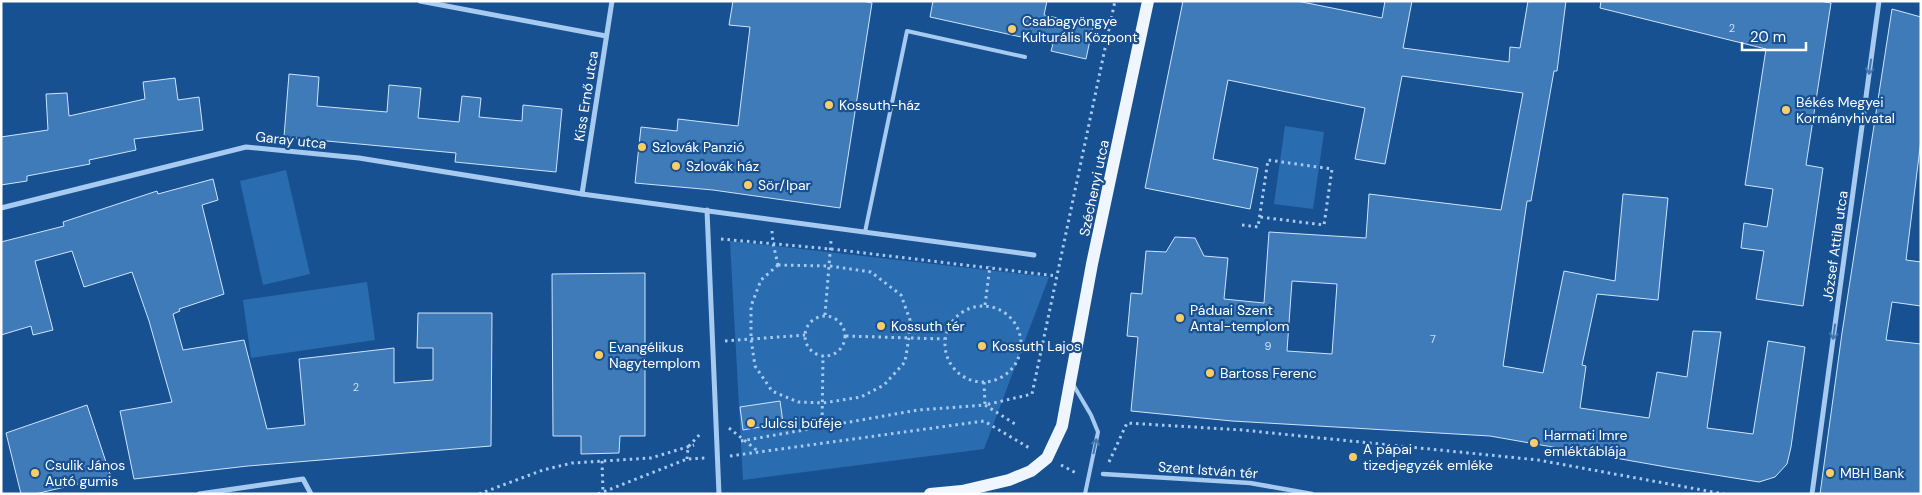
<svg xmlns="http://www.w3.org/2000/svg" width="1922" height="495" font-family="'DM Sans',sans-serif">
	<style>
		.green { fill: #2a6cb0 }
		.building { fill: #407bb9; stroke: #cde4fb; fill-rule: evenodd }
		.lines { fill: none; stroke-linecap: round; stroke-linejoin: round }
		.path { stroke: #a7caf0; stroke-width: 3; stroke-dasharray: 2.5 4; stroke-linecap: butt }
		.service { stroke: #a7caf0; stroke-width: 4 }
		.pedestrian { stroke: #a7caf0; stroke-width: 4.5 }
		.minor { stroke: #a7caf0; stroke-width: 5 }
		.primary { stroke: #f0f6ff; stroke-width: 12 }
		.oneway { stroke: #4375ae }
		.poi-dot { fill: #ffcd66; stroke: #185192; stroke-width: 2 }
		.labels { text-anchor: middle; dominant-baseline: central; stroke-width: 4.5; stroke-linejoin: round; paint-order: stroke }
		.number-label { font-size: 11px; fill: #cfdeee }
		.poi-label { font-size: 14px; fill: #fff; stroke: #185192; text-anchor: start }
		.street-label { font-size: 14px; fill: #fff; stroke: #185192 }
	</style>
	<rect width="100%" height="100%" fill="#185192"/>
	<!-- green -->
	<g class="green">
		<path d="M1285 126 1324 132 1313 209 1274 204Z"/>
		<path d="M286 170 310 274 263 285 240 181Z"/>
		<path d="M730 241 1049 277 984 449 743 480Z"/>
		<path d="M367 282 375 340 251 358 243 300Z"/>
	</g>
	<!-- building -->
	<g class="building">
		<path d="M733 1H863L872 3 840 208 713 190 635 183 641 127 677 131 678 119 738 126 750 27 729 25Z"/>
		<path d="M933 1H1047L1044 15 1093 26 1086 59 1051 51 1053 44 930 17Z"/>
		<path d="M1183 1H1297L1382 18 1385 1H1412L1403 48 1509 62 1510 47 1520 48 1528 1H1566L1557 71H1554L1531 201H1527L1503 366 1543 373 1564 271 1615 281 1623 194 1668 198 1658 300 1597 294 1582 365 1586 366 1580 408 1649 418 1657 372 1687 377 1693 331 1721 332 1707 428 1753 434 1768 341 1805 347 1791 447 1787 464 1775 477 1759 482 1672 468 1490 436 1232 421 1131 411 1138 337 1127 336 1131 293 1142 294 1146 251 1166 252 1175 237 1195 238 1204 256 1228 258 1224 299 1264 303 1269 232 1366 238 1369 194 1501 210 1523 93 1402 76 1385 164 1355 159 1365 108 1228 80 1213 159 1258 168 1250 209 1145 188ZM1292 281 1337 284 1332 354 1287 351Z"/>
		<path d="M1601 1H1820L1831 3 1806 165 1823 168 1803 306 1756 299 1764 251 1741 248 1744 223 1767 227 1773 189 1745 185 1766 49 1600 8Z"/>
		<path d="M1892 9 1921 17V140L1906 260 1921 262V306L1892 302 1886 340 1921 344V494H1820L1842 333Z"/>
		<path d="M289 74 319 77 317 106 387 112 389 85 421 88 418 118 459 122 462 96 481 98 479 117 522 121 523 105 562 109 556 172 455 162 456 153 284 137Z"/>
		<path d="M175 78 178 100 199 97 203 130 134 139 136 150 89 160 90 164 27 176V181L1 185V137L48 130 46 94 67 93 69 116 145 99 143 82Z"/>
		<path d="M213 179 218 200 202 205 224 294 179 309 180 311 173 314 183 350 244 340 267 429 305 425 299 359 394 348V383L433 380V348H417L418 313H492L491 446 248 466 134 479 120 411 172 402 149 321 132 272 84 287 72 251 35 261 53 330 33 335 31 326 1 335V242L64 226 63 222 157 191 158 194Z"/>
		<path d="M645 273V436H620L619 453 581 454V436H553L552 274Z"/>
		<path d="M780 401 783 423 743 430 740 407Z"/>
		<path d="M87 405 113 483 80 488 78 484 35 494H21L6 433Z"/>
	</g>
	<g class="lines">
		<!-- path -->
		<g class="path">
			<path d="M1242 225 1258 227 1268 160 1332 169 1324 225 1260 217"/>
			<path d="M772 231 773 243 778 265"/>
			<path d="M721 239 831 249 1057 276"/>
			<path d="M778 265 830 266 871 272 901 295 910 320 909 337 905 362 884 385 861 397 823 403 798 402 772 391 755 366 751 339V306L761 280Z"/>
			<path d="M985 305 990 266"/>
			<circle cx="983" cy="344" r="38"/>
			<path d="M825 315 831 241"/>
			<circle cx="825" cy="336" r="20"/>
			<path d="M846 336 944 339"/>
			<path d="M725 341 805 335"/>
			<path d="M1021 346 1041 348"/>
			<path d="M984 382 985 405 1032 394 1115 1"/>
			<path d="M729 428 759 452"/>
			<path d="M822 428 823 356"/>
			<path d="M741 441 918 410 985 405 1015 424"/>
			<path d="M730 456 984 421 1031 449"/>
			<path d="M687 459 688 447 702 432"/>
			<path d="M602 461 603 493"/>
			<path d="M1109 462 1127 423 1242 430 1538 460 1724 494"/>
			<path d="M1061 465 1078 474"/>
			<path d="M479 494 543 470 572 463 651 458 694 445"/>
			<path d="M598 494 687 459 706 458"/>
		</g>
		<!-- service -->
		<g class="service">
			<path d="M865 232 907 31 1025 57"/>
			<path d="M1074 386 1091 415 1098 432 1085 494"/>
		</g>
		<!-- pedestrian -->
		<path class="pedestrian" d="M1103 474 1250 483 1312 494"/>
		<!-- minor -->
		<g class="minor">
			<path d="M420 1 606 36"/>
			<path d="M582 194 612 1"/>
			<path d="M1 208 246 147 359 158 582 194 1034 255"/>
			<path d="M707 210 719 494"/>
			<path d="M199 494 303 479 311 494"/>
			<path d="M1812 494 1879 1"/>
		</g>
		<!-- primary -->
		<path class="primary" d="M930 494 962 491 1009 480 1031 471 1047 458 1062 426 1092 264 1148 1"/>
	</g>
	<!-- one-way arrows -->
	<defs><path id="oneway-shaft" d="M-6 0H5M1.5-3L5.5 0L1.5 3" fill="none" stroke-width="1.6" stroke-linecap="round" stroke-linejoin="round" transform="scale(1.25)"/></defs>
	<g class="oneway">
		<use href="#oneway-shaft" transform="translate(1870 67) rotate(98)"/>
		<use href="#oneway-shaft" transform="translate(1834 332) rotate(98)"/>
		<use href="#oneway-shaft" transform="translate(1095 446) rotate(-78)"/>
	</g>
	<!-- markers -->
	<g class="poi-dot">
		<circle cx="1012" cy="29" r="5"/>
		<circle cx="829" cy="105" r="5"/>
		<circle cx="1786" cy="110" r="5"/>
		<circle cx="642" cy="147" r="5"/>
		<circle cx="676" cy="166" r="5"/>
		<circle cx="748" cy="185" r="5"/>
		<circle cx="1180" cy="318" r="5"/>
		<circle cx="881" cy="326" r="5"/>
		<circle cx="982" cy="346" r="5"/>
		<circle cx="599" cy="355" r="5"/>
		<circle cx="1210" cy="373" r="5"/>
		<circle cx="751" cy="423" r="5"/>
		<circle cx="1534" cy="443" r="5"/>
		<circle cx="1353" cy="457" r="5"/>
		<circle cx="35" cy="473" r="5"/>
		<circle cx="1830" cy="473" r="5"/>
	</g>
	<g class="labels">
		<!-- number labels -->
		<g class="number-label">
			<text x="1732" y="28">2</text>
			<text x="1433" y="339">7</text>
			<text x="1268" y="346">9</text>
			<text x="356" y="387">2</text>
		</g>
		<!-- poi labels -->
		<g class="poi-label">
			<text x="1022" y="21">Csabagyöngye<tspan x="1022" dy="16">Kulturális Központ</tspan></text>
			<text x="1796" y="102">Békés Megyei<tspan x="1796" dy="16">Kormányhivatal</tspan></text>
			<text x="839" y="105">Kossuth-ház</text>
			<text x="652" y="147">Szlovák Panzió</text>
			<text x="686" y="166">Szlovák ház</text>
			<text x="758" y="185">Sör/Ipar</text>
			<text x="1190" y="310">Páduai Szent<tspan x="1190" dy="16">Antal-templom</tspan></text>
			<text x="891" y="326">Kossuth tér</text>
			<text x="992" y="346">Kossuth Lajos</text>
			<text x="609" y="347">Evangélikus<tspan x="609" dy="16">Nagytemplom</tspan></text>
			<text x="1220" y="373">Bartoss Ferenc</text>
			<text x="761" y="423">Julcsi büféje</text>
			<text x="1544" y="435">Harmati Imre<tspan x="1544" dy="16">emléktáblája</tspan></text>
			<text x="1363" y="449">A pápai<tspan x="1363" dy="16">tizedjegyzék emléke</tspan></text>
			<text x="45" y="465">Csulik János<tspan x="45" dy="16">Autó gumis</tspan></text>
			<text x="1840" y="473">MBH Bank</text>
		</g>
		<!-- street labels -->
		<g class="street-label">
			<text transform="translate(586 96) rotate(-81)">Kiss Ernő utca</text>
			<text transform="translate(291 140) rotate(6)">Garay utca</text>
			<text transform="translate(1094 188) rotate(-78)">Széchenyi utca</text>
			<text transform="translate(1835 246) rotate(-82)">József Attila utca</text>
			<text transform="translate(1208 470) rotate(4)">Szent István tér</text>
		</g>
	</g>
	<!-- border -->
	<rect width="1922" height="495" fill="none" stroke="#ffffff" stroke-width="5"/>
	<!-- scale -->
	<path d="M1742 42v8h64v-8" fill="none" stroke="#ffffff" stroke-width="2.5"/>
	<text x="1750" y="42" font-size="15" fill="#ffffff" stroke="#185192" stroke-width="4" paint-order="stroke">20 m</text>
</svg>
